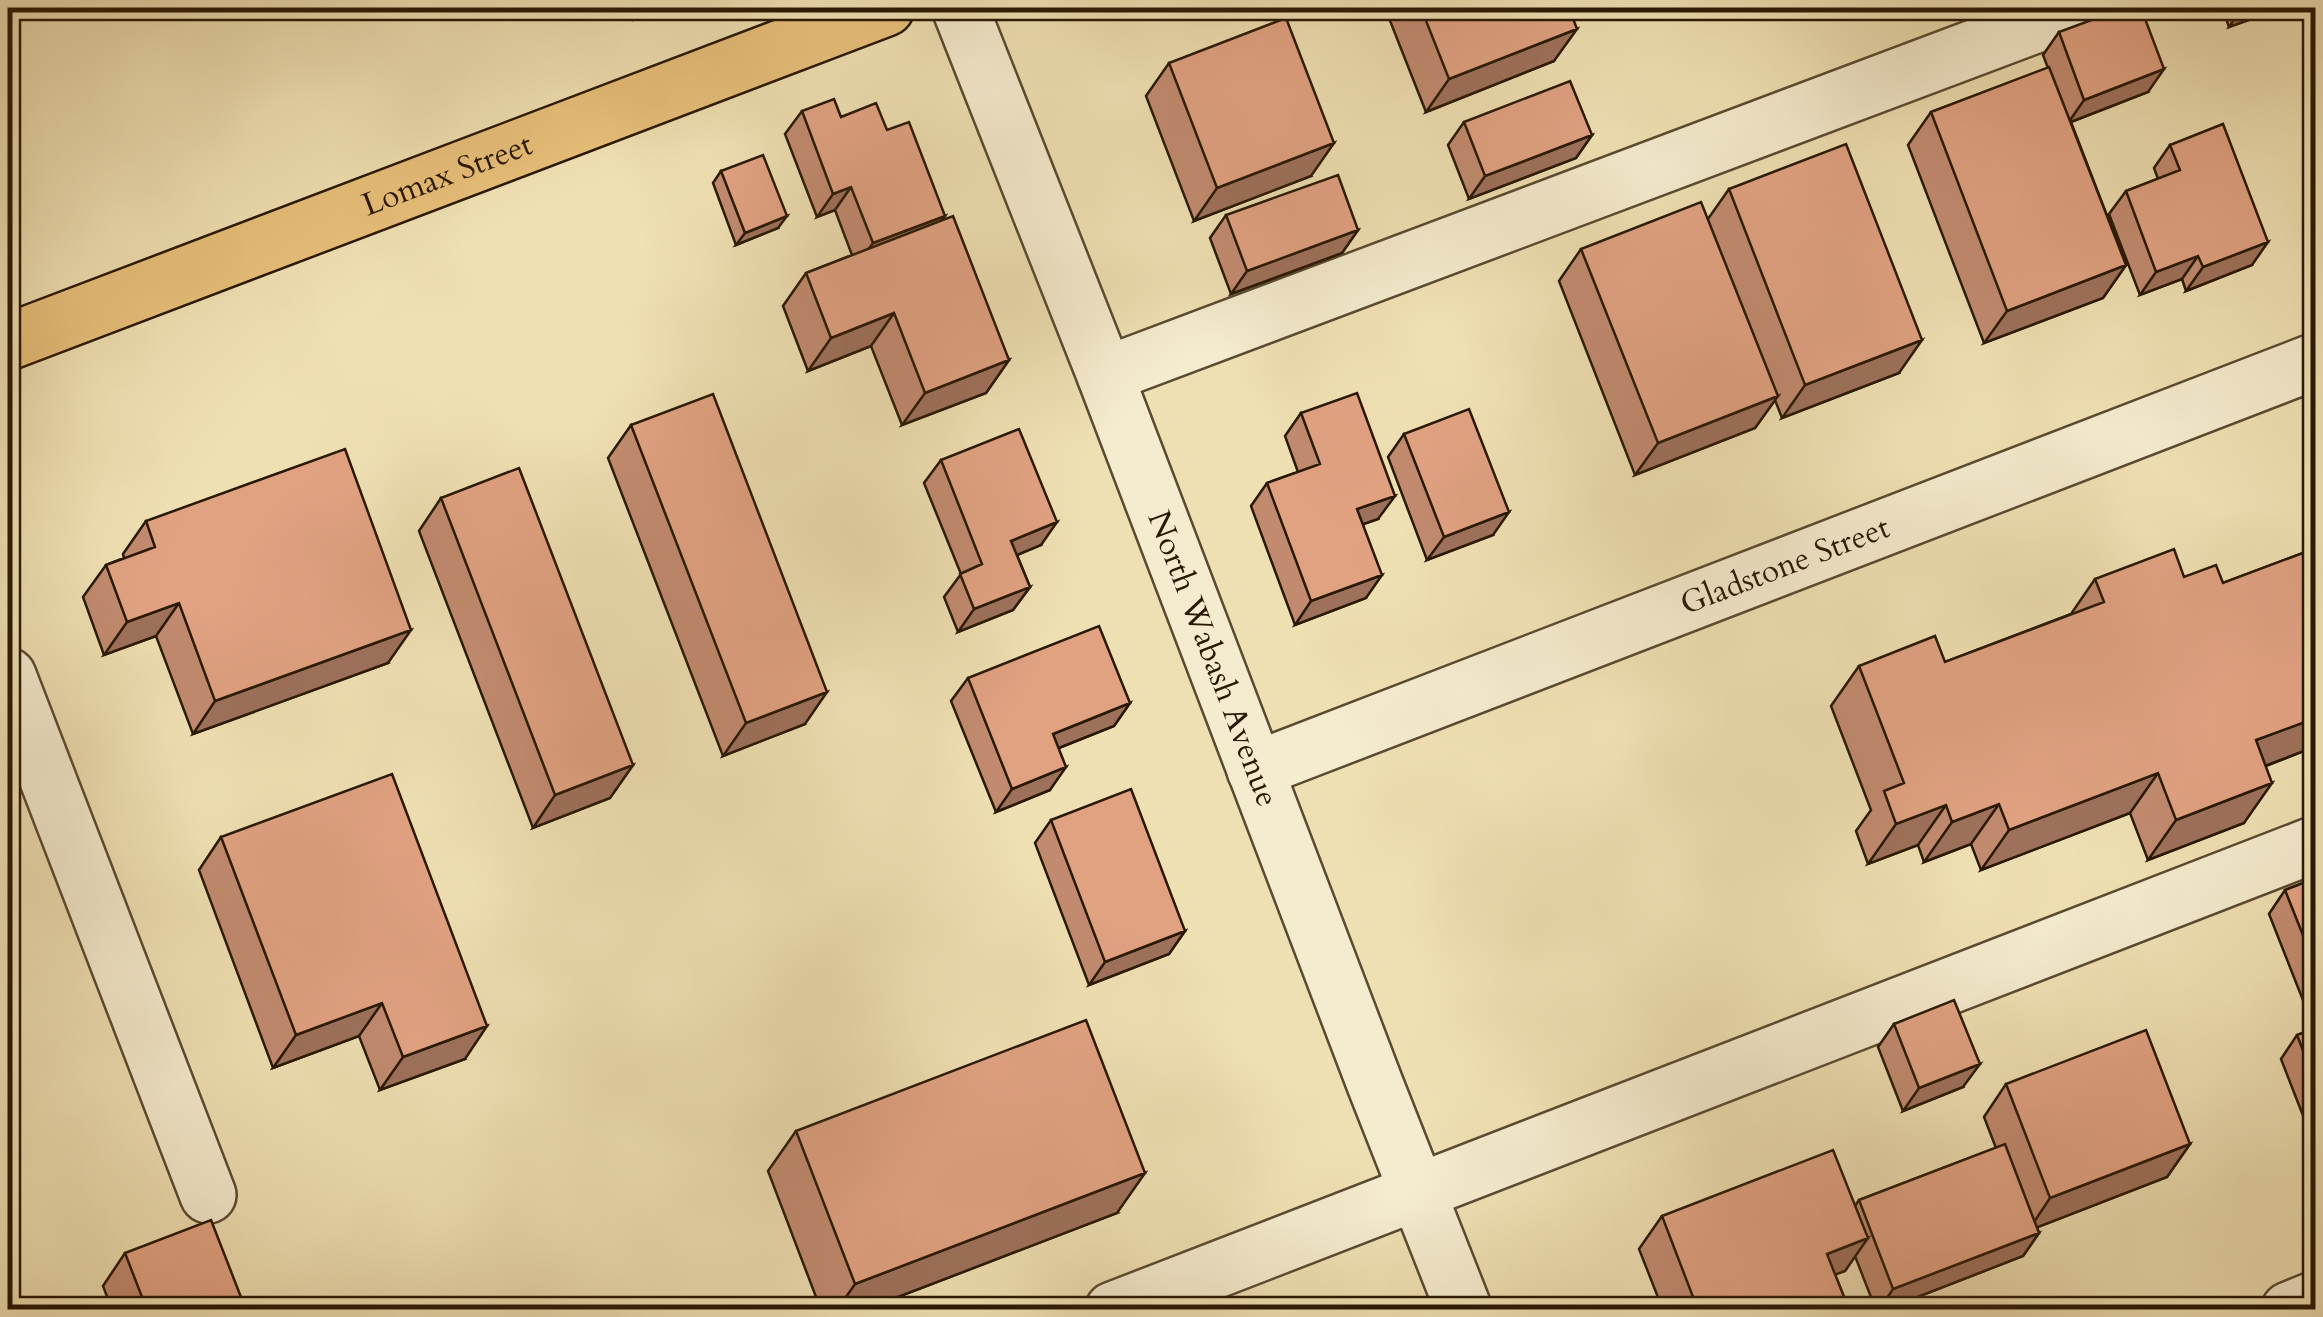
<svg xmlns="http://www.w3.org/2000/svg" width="2323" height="1317" viewBox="0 0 2323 1317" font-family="Cardo,serif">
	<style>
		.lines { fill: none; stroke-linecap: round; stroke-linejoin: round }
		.minor-casing { stroke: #5a4a30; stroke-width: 60 }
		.major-casing { stroke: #291804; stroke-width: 60 }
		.minor { stroke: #f5ebce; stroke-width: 55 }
		.major { stroke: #e8c07a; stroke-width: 55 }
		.wall { fill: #c28b70; stroke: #291804; stroke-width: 2.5 }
		.shaded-wall { fill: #9e715b; stroke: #291804; stroke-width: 2.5 }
		.building { fill: #e1a282; stroke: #291804; stroke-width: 2.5 }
		.labels { text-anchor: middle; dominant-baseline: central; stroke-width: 8; stroke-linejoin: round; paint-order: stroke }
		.street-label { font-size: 32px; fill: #291804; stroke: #f5ebce }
	</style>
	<rect width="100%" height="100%" fill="#efe0b3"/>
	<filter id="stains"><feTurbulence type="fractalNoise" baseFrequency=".002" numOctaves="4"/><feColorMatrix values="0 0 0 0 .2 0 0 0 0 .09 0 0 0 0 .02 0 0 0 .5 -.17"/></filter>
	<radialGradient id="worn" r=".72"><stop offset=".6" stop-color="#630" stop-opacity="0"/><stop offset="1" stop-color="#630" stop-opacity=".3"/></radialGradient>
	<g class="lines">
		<g class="minor-casing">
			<g id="minor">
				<path id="s1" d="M960,8l145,367 270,709 89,226"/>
				<path d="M1105,375l975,-367"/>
				<path d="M8,676l200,519"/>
				<path id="s2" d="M1255,770l1061,-409"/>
				<path d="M1113,1310l1203,-466"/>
				<path d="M2289,1310l27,-11"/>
			</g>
		</g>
		<g class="major-casing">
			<g id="major">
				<path id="s3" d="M8,342l878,-334"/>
			</g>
		</g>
		<use href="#minor" class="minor"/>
		<use href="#major" class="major"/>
	</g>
	<path class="wall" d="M631,8h33l-29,11z
		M1385,8h184l-15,53 -128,51z
		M2222,8h60l-53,19z
		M2059,32l89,60 -77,30 55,143 -23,33 -119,45 -76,-198 23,-33 117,-44 -5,-13z
		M2316,57v25l-7,-16z
		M1169,63l142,113 -117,45 -48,-125z
		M802,111l39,6 101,103 67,140 -23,33 -84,32 -31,-79 -63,25 -25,-65 23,-33 46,-18 -17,-45 -18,7 -32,-83z
		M1464,122l128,13 -16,23 -107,41 -21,-54z
		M2170,145l82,120 -66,26 -4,-12 -42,16 -31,-81 17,-23 32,-12 -4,-11z
		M721,171l57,57 -42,17 -23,-62z
		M1729,189l170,184 -117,45 -7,-18 -20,28 -120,47 -76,-194 22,-32 127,-30z
		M1226,215l132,15 -16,23 -111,41 -21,-56z
		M1301,413l77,106 -15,5 3,74 -71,27 -44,-119 16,-23 31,-11 -13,-36z
		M631,425l174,299 -82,32 -115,-298z
		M1404,434l89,101 -66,25 -39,-103z
		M941,460l100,85 -24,10 13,32 -17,23 -55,22 -14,-35 17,-23 -37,-91z
		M441,498l192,267 -23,33 -77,30 -114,-297z
		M146,521l242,142 -195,71 -37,-98 -52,19 -21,-58 23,-32 18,-7 -1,-4z
		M2316,548v193l-7,8 -43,17 -22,57 -96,37 -18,-47 -149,57 -10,-26 -47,18 -6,-17 -50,19 -12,-33 15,-21 -40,-104 28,-40 86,-4 126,-48 24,-35 89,-2 39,6z
		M968,678l162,25 -16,23 -55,22 -9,42 -54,22 -45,-111z
		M1051,820l134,111 -16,23 -80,31 -54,-142z
		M221,837l244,222 -85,31 -21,-54 -86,32 -74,-198z
		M2316,878v138l-6,2 -41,-104 16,-24z
		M1894,1024l69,63 -60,24 -25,-64z
		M2316,1028v121l-35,-90 16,-24z
		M2006,1084l184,60 -23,33 -130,50 2,6 -16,23 -139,54h-8l-21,-54 -10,15 -10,3 11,28 -5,8h-178l-24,-61 23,-33 193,-10 4,-6 137,-52 -12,-31z
		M796,1131l321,82 -253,97h-43l-53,-139z
		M125,1253l121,57h-134l-9,-24z"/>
	<path class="shaded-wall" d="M643,8h21l-29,11z
		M2258,8h24l-53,19 8,-12z
		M1577,29l-23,32 -128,51 23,-33z
		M2164,69l-16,23 -80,31 16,-23z
		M1592,135l-16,23 -107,41 16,-23z
		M1334,143l-23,33 -117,45 23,-33z
		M851,187l-16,23 -18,7 16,-23z
		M787,216l-9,12 -42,17 9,-12z
		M945,216l-17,23 -72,27 17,-23z
		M1358,230l-16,23 -111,41 16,-23z
		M2268,242l-16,23 -66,26 17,-24z
		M2198,256l-16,23 -42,16 16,-23z
		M2126,265l-23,33 -119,45 23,-32z
		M894,313l-23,33 -63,25 23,-33z
		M1922,340l-23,33 -117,45 23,-33z
		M1009,360l-23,33 -84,32 23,-32z
		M1778,396l-23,32 -120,47 23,-32z
		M1395,496l-17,23 -37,13 16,-23z
		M1509,512l-16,23 -66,25 17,-23z
		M1057,522l-16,23 -46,19 16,-23z
		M1382,575l-16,23 -71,27 16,-24z
		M1030,587l-17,23 -55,22 16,-23z
		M179,603l-23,33 -52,19 23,-33z
		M411,630l-23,33 -195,71 22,-33z
		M827,692l-22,32 -82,32 23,-33z
		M1130,703l-16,23 -78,31 17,-23z
		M2316,718v23l-7,8 -81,31 28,-40z
		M633,765l-23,33 -77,30 22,-33z
		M1066,767l-16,23 -54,22 16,-23z
		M2158,773l-28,40 -149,57 28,-40z
		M2272,783l-28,40 -96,37 28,-40z
		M1999,804l-28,40 -47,18 28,-40z
		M1946,805l-28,40 -50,19 28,-40z
		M1185,931l-16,23 -80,31 16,-23z
		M382,1003l-23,33 -86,32 23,-33z
		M487,1026l-22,33 -85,31 23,-33z
		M1980,1064l-17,23 -60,24 16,-23z
		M2190,1144l-23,33 -139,54 22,-33z
		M1145,1173l-28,40 -253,97h-27l18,-26z
		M2039,1233l-16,23 -139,54h-5l14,-21z
		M1868,1238l-23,33 -41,15 23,-32z
		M1846,1302l-5,8h-13z"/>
	<path class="building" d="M1421,8h148l8,21 -128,50z
		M2124,8h17l23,61 -80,31 -25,-68z
		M2235,8h23l-21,7z
		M1286,18l48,125 -117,45 -48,-125z
		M2049,67l77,198 -119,46 -76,-199z
		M1570,81l22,54 -107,41 -21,-54z
		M834,99l7,18 35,-14 11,27 22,-8 36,94 -72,27 -22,-56 -18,7 -31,-83z
		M2223,124l45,118 -65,25 -5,-11 -42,16 -30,-81 54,-21 -10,-25z
		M1846,144l76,196 -117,45 -76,-196z
		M763,155l24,61 -42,17 -24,-62z
		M1338,175l20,55 -111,41 -21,-56z
		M1701,202l77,194 -120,47 -77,-194z
		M953,216l56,144 -84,33 -31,-80 -63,25 -25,-65z
		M1357,393l38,103 -38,13 25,66 -71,26 -44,-118 53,-19 -19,-51z
		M713,394l114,298 -81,31 -115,-298z
		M1469,409l40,103 -65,25 -40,-103z
		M1019,429l38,93 -46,19 19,46 -56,22 -14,-35 22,-10 -41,-104z
		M345,449l66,181 -196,71 -36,-98 -52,19 -21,-57 49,-18 -9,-26z
		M519,468l114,297 -78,30 -114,-297z
		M2316,548v170l-60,22 16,43 -96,37 -18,-47 -149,57 -10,-26 -47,18 -6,-17 -50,19 -12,-33 20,-8 -45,-117 76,-30 10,26 159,-60 -9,-23 79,-30 10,28 32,-12 7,18z
		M1099,626l31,77 -77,31 13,33 -54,22 -44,-111z
		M392,774l95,252 -84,31 -21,-54 -86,32 -75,-198z
		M1131,789l54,142 -80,31 -54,-142z
		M2316,878v90l-31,-78z
		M1954,1000l26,64 -61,24 -25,-64z
		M1086,1020l59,153 -290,111 -59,-153z
		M2316,1028v56l-19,-49z
		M2146,1030l44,114 -140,54 -44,-114z
		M2005,1144l34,89 -146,56 -34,-89z
		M1833,1150l35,88 -41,16 19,48 -18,8h-130l-36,-94z
		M211,1220l35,90h-99l-22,-57z"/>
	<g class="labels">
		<g class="street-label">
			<text stroke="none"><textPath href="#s3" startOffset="470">Lomax Street</textPath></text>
			<text stroke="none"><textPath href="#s2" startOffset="568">Gladstone Street</textPath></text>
			<text stroke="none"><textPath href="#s1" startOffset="698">North Wabash Avenue</textPath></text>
		</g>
	</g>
	<rect width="2323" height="1317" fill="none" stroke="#efe0b3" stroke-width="40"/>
	<rect x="10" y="10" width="2303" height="1297" fill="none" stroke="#291804" stroke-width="5"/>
	<rect x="20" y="20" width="2283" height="1277" fill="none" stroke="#291804" stroke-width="2.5"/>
	<rect width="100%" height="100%" filter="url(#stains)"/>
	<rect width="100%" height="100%" fill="url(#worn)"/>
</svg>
